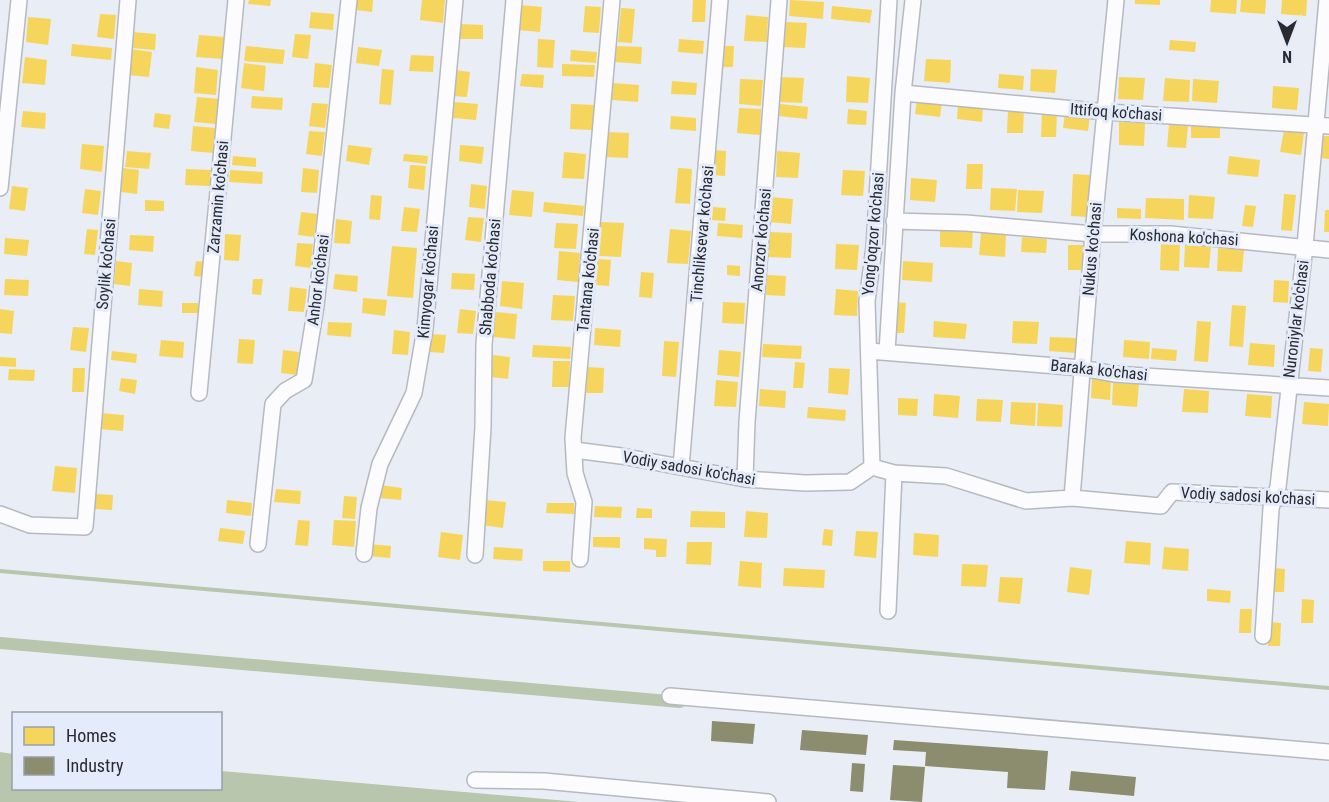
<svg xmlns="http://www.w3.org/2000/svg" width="1329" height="802" viewBox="0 0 1329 802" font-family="'Roboto Condensed',sans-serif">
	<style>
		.water { fill: #b7c6ac }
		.homes { fill: #f6d55c }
		.industry { fill: #8c8c6e }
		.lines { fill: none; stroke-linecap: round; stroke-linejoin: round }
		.stream { stroke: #b7c6ac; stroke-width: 4 }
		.canal { stroke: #b7c6ac; stroke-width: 12 }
		.minor-casing { stroke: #b6b9c0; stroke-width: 18 }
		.minor { stroke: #fcfcfe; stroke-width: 15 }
		.labels { text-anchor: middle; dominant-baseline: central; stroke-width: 6; stroke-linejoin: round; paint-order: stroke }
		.street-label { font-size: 16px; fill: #292b31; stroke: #e4ebfa }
	</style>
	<rect width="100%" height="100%" fill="#e9edf5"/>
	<path class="water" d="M0,752l13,2 1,34h206l1,-17 358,31h-579z"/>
	<path class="homes" d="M249,0h22l-1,6 -22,-2z
		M357,0h16l-1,12 -16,-2z
		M422,0h23l-2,23 -23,-3z
		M693,0h13l-1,22h-13z
		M790,0l34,2 -1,17 -34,-3z
		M1135,0h25v5l-25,-1z
		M1211,0h26l-1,14 -26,-2z
		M1241,0h25l-1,14 -25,-2z
		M1282,0h25l-1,16 -25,-2z
		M520,5l22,2 -2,25 -22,-2z
		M585,6l16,1 -2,26 -16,-1z
		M832,6l40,4 -2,13 -39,-4z
		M621,8l14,1 -3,34 -14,-1z
		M311,12l23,2 -1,16 -24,-2z
		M100,14l16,1 -2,24 -17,-2z
		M746,15l22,2 -1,25 -23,-1z
		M28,17l23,2 -3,26 -22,-3z
		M785,22l22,1 -2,25 -22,-1z
		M459,24l24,1v14h-24z
		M132,32l24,2 -1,16 -24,-2z
		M295,34l16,1 -3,24 -16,-2z
		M199,35l25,2 -2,22 -26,-2z
		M538,39l17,1 -2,28 -16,-1z
		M679,39l25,2 -1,13 -25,-2z
		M1170,40l26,2 -1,10 -26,-2z
		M72,44l40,4 -1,12 -40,-4z
		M246,46l39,4 -2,14 -39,-3z
		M616,46l26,1 -1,17 -26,-2z
		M725,46h9l-1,21h-10z
		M358,47l24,3 -3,16 -23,-3z
		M130,49l22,3 -3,25 -22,-2z
		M571,50l26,2 -1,11 -26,-2z
		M411,55l23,1 -1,16 -24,-1z
		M25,57l22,3 -2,25 -23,-2z
		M926,59l25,1 -1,23 -26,-2z
		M244,63l22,3 -2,25 -23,-3z
		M315,63l17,2 -3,23 -16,-1z
		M562,64l33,1 -1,12 -32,-1z
		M196,67l22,3 -2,25 -22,-2z
		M382,69l12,1 -3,35 -12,-1z
		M1031,69l26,1 -2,23 -25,-2z
		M455,70l15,2 -3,25 -14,-1z
		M522,74l22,1 -1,13 -23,-2z
		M999,74l25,2 -1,14 -25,-2z
		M847,76l23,2 -2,25 -22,-1z
		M781,77l23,1 -2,25 -22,-1z
		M1119,77l26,1 -2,22 -25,-1z
		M1165,78l25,2 -1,22 -26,-1z
		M740,79l23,1 -2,26 -22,-2z
		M1193,79l26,2 -2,22 -25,-2z
		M672,81l25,2 -1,12 -25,-1z
		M613,83l26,2 -1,17 -26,-2z
		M1273,86l26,2 -2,22 -25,-2z
		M252,96l31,2 -1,12 -31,-2z
		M197,97l22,2 -3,25 -22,-2z
		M917,99l25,3 -2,15 -25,-3z
		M454,102l24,2 -2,16 -23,-2z
		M312,103l16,1 -3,24 -16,-2z
		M571,104l23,1 -2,25 -22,-1z
		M780,104l28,3 -1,12 -28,-3z
		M958,104l25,3 -1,15 -25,-3z
		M739,108l22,1 -1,26 -23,-2z
		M1008,108h16l-1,25h-16z
		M848,109l19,2 -1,14 -19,-1z
		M23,111l23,2 -1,16 -24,-2z
		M1042,112h15l-1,25h-15z
		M155,113l16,2 -2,14 -16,-2z
		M1065,113l25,2 -2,16 -25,-3z
		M671,116l25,2v13l-26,-2z
		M1119,122l26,1 -1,23 -25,-1z
		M1169,124l19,2 -2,22 -19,-1z
		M1191,124l29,1v13h-29z
		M193,126l22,2 -2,25 -22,-2z
		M1284,130l20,3 -3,22 -21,-3z
		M309,131l16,1 -3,24 -16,-2z
		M607,132l22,1 -1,25 -22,-1z
		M1323,136h6v23l-8,-1z
		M82,144l22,2 -2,26 -22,-3z
		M348,145l24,3 -3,17 -23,-4z
		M460,145l24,2 -2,17 -23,-3z
		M714,150l12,1 -1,25 -13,-1z
		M127,151l24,2 -2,16 -24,-2z
		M777,151l23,2 -2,25 -22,-1z
		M564,152l22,2 -2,25 -22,-1z
		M404,154l24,2 -1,8 -24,-3z
		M233,156l23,2v9l-24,-2z
		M1229,156l31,4 -2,17 -31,-3z
		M967,164h16l-1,25h-16z
		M410,165l16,1 -2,24 -16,-2z
		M123,168l16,2 -2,24 -16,-2z
		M303,168l16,2 -2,23 -16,-1z
		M678,168l14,1 -2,35 -15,-1z
		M186,169l25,1v16l-26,-1z
		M230,170l33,2 -1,12 -33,-2z
		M843,170l22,1 -2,25 -22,-1z
		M1073,174l17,1 -2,42 -17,-1z
		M911,178l26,2 -2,22 -25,-2z
		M471,184l16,2 -2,23 -16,-2z
		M12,186l16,2 -3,23 -16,-2z
		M991,188l26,1 -2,22 -25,-1z
		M85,189l16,2 -3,24 -16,-2z
		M512,190l22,2 -2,25 -23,-2z
		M1018,190l26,1 -2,22 -25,-1z
		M1284,194l12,1 -4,36 -11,-1z
		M371,195l11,1 -2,24 -11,-1z
		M1189,195l26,2 -2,22 -25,-1z
		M770,197l23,2 -2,25 -22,-2z
		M1146,198l38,1v21l-39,-2z
		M145,200l19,1v10h-19z
		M544,202l40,4 -1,10 -40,-4z
		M1245,205l11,1 -3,21 -11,-1z
		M404,207l16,2 -3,23 -16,-1z
		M713,207l13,1 -1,13 -13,-1z
		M1117,208l24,1v10l-24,-1z
		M1325,210h4v22h-5z
		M301,212l16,2 -3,23 -16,-2z
		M468,217l16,1 -3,24 -16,-2z
		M336,219l16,2 -2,23 -16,-1z
		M601,222l23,1 -3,34 -22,-1z
		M556,223l22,1 -2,25 -22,-1z
		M718,223l25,2 -1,13 -25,-2z
		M87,229l11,1 -3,25 -11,-1z
		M670,229l21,2 -3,33 -21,-1z
		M940,229h33l-1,19 -32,-1z
		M770,232l22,1 -1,25 -23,-1z
		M981,233l25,1 -1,23 -26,-2z
		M225,234l16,1 -2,26 -15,-1z
		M130,235l24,1 -1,16 -24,-2z
		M1022,237l25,2 -1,14 -25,-1z
		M5,238l24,2 -2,16 -23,-2z
		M297,243l16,1 -2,24 -16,-2z
		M836,244l23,1 -2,25 -22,-1z
		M1161,244h19l-1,27 -19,-1z
		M1185,244l26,2 -2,22 -25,-1z
		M1068,245h15v25h-15z
		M392,246l25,2 -4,50 -26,-2z
		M1218,248l26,2 -2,22 -25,-1z
		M559,251l21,2 -2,29 -21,-2z
		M598,259l13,1 -2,26 -13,-1z
		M116,261l16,2 -2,23 -16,-2z
		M196,261l9,1 -1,15 -10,-1z
		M903,261l30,2 -1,19 -30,-2z
		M727,265l13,1v10l-13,-1z
		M641,272l13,1 -2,25 -13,-1z
		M452,273l23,1 -1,16 -23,-1z
		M335,274l23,2 -1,16 -24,-3z
		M767,275l19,1 -1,20 -19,-1z
		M5,279l24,1 -1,16 -24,-1z
		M253,279h10l-2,16 -9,-1z
		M1274,280l15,1 -1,22 -15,-1z
		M502,281l22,2 -2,26 -22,-3z
		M290,287l17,2 -3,23 -16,-1z
		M139,289l24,2 -1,16 -24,-2z
		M836,289l22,2 -1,25 -23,-1z
		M553,295l22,1 -2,25 -22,-1z
		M363,298l24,2 -2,16 -23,-3z
		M723,302l22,1 -1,21 -22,-1z
		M895,302l11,1 -2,30h-11z
		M182,303h16v10h-16z
		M1232,305l14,1 -3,41 -14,-1z
		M0,309l14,2 -2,23 -12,-1z
		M460,309l16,2 -3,23 -16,-1z
		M495,312l22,2 -2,25 -23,-2z
		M934,321l33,3 -2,15 -32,-2z
		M1013,321l26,1 -2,22 -25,-1z
		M1197,321l14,1 -3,40 -14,-1z
		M328,322l24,1 -1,14 -24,-2z
		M73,327l16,1 -3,24 -16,-2z
		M595,328l26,2 -1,17 -26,-2z
		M394,330l16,2 -2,23 -16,-1z
		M430,334l16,1 -2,18 -16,-1z
		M1050,337l26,1 -1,15 -26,-2z
		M239,339l16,1 -2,24 -16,-1z
		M161,340l23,2 -1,16 -24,-2z
		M1124,340l26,2 -1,17 -26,-2z
		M664,341l15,1 -3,35 -14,-1z
		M1250,343l25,2 -1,22 -26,-2z
		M763,344l39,2 -1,13 -39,-2z
		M533,345l38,2 -1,12 -38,-2z
		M1152,348l25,2 -1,11 -25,-2z
		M1310,348l13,1 -2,23 -13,-1z
		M283,350l16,2 -2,23 -16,-2z
		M719,350l22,2 -2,25 -22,-2z
		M112,351l25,3 -1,9 -25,-3z
		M493,355l17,2 -2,22 -17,-2z
		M0,357l16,1v9l-16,-1z
		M553,361h17l-1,26h-17z
		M795,362l10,1 -2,25h-10z
		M587,367l17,1 -1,25h-17z
		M73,368h12l-1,24h-12z
		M829,368l21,1 -2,26 -20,-2z
		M9,369l26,1 -1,11 -26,-1z
		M121,378l16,2 -2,14 -16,-3z
		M1092,378l19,1 -1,21 -19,-2z
		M716,380l22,2 -2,25 -22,-1z
		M1113,383l26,1 -2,23 -25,-2z
		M760,389l26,2 -1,17 -26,-2z
		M1184,389l25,2 -1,22 -26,-1z
		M934,394l26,2 -2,22 -25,-2z
		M1247,394l25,2 -1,22 -26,-2z
		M898,398l20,1 -1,17 -19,-1z
		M977,399l26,1 -2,22 -25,-1z
		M1011,402l25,1 -1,23 -25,-2z
		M1304,402l25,2 -1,22 -26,-2z
		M1038,403l25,2 -1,22 -25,-1z
		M808,407l38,3 -1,11 -38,-3z
		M100,413l24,2 -1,16 -24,-2z
		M55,466l22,2 -2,25 -23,-2z
		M380,485l22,3 -1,12 -22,-2z
		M276,489l25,2 -1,13 -26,-2z
		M95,494l18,1 -1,15 -17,-1z
		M344,496l13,1 -2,22 -13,-1z
		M227,500l25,3 -1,13 -25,-3z
		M484,500l22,2 -3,26 -22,-3z
		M547,503h27v11l-28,-1z
		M595,506l27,1 -1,11 -27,-1z
		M637,508l15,1v9h-16z
		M691,511l34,1v16l-35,-1z
		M746,511l22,2 -1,25 -23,-1z
		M298,520l12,1 -2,25 -13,-1z
		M334,520l22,1 -2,26 -22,-2z
		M220,528l25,3 -2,13 -25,-3z
		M824,529l9,1 -1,16 -10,-1z
		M856,531l22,1 -2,26 -22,-2z
		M441,532l22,3 -3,25 -22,-3z
		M914,533l25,2 -1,22 -25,-2z
		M593,537h27v11l-27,-1z
		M644,538l23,1 -1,18h-10v-7l-12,-1z
		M1126,541l25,2 -1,22 -26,-2z
		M687,542h25l-1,23 -25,-1z
		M369,544l22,2 -1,12 -22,-2z
		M494,547l29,2 -1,12 -29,-2z
		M1164,547l25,2 -1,22 -26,-2z
		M543,561h27v11l-27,-1z
		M740,561l22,2 -1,25 -23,-2z
		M962,564l26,1 -2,22 -25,-1z
		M1070,567l22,3 -3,25 -22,-3z
		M784,568l41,2 -1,18 -41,-2z
		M1273,568l12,1 -1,23h-12z
		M1000,577l23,1 -3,26 -22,-2z
		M1207,589l24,2 -1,12 -23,-2z
		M1302,599l12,1 -1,23h-12z
		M1240,609h12l-1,24h-12z
		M1269,622l12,1 -1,23h-12z"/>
	<path class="industry" d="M712,721l43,3 -2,20 -42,-3z
		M802,730l66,5 -2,20 -66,-5z
		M894,740l154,11 -3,39 -38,-2 1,-16 -83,-6 1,-14 -33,-2z
		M852,763l13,1 -2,28 -13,-1z
		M893,765l32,2 -3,35 -32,-2z
		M1071,771l65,6 -2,19 -65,-6z"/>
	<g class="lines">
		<path class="stream" d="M0,571l1329,117"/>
		<path class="canal" d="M0,643l680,59"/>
		<g class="minor-casing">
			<path id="minor" d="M903,93l204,19 222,14
				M0,188l19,-188
				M894,221l72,2 127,11h77l159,16
				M869,351l213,17 32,6 215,14
				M887,352l16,-259 10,-93
				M199,393l37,-393
				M574,450l47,6 124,23 60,4 45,-1 22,-15 22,6 52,3 80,25 46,-3 89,8 11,-14 157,8
				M681,467l39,-467
				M872,467l-5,-166 7,-54 15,-247
				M745,479l2,-57 32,-422
				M1072,498l21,-264 23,-234
				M0,514l30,11 55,2 43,-527
				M258,544l15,-140 12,-13 19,-11 12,-74 33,-306
				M364,554l5,-46 11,-44 34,-71 11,-64 30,-329
				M475,555l8,-128 1,-83 30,-344
				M580,559l4,-57 -9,-29 -2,-35 39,-438
				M888,611l6,-138
				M1263,636l8,-128 7,-21 27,-241 22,-246
				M670,696l659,56
				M475,780l69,1 224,21"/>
		</g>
		<use href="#minor" class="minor"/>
	</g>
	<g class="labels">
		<g class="street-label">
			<text transform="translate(1116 112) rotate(4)">Ittifoq ko'chasi</text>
			<text transform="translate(218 197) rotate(-85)">Zarzamin ko'chasi</text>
			<text transform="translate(702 234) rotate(-85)">Tinchliksevar ko'chasi</text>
			<text transform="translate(873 234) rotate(-85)">Yong'oqzor ko'chasi</text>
			<text transform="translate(1184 237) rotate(3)">Koshona ko'chasi</text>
			<text transform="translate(761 240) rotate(-85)">Anorzor ko'chasi</text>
			<text transform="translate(1092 249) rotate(-85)">Nukus ko'chasi</text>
			<text transform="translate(106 264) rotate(-85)">Soylik ko'chasi</text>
			<text transform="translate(490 277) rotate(-85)">Shabboda ko'chasi</text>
			<text transform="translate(318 280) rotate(-83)">Anhor ko'chasi</text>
			<text transform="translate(588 280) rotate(-84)">Tantana ko'chasi</text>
			<text transform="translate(428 282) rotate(-85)">Kimyogar ko'chasi</text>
			<text transform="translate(1296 319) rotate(-83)">Nuroniylar ko'chasi</text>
			<text transform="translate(1099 370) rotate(6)">Baraka ko'chasi</text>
			<text transform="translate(689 468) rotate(10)">Vodiy sadosi ko'chasi</text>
			<text transform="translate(1248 496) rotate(3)">Vodiy sadosi ko'chasi</text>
		</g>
	</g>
	<rect x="12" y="712" width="210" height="78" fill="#e4ebfa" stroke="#999eaa" stroke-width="1.5"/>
	<rect x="24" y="727" width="30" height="18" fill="#f6d55c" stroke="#999eaa" stroke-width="1.5"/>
	<text x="66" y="742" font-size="18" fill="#292b31">Homes</text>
	<rect x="24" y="757" width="30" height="18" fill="#8c8c6e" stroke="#999eaa" stroke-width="1.5"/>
	<text x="66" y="772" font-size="18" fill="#292b31">Industry</text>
	<g transform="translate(1287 42) rotate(180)" stroke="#e4ebfa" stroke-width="4.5" paint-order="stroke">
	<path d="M0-4.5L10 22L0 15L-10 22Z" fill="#292b31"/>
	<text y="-9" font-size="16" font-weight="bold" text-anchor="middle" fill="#292b31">N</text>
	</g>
</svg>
